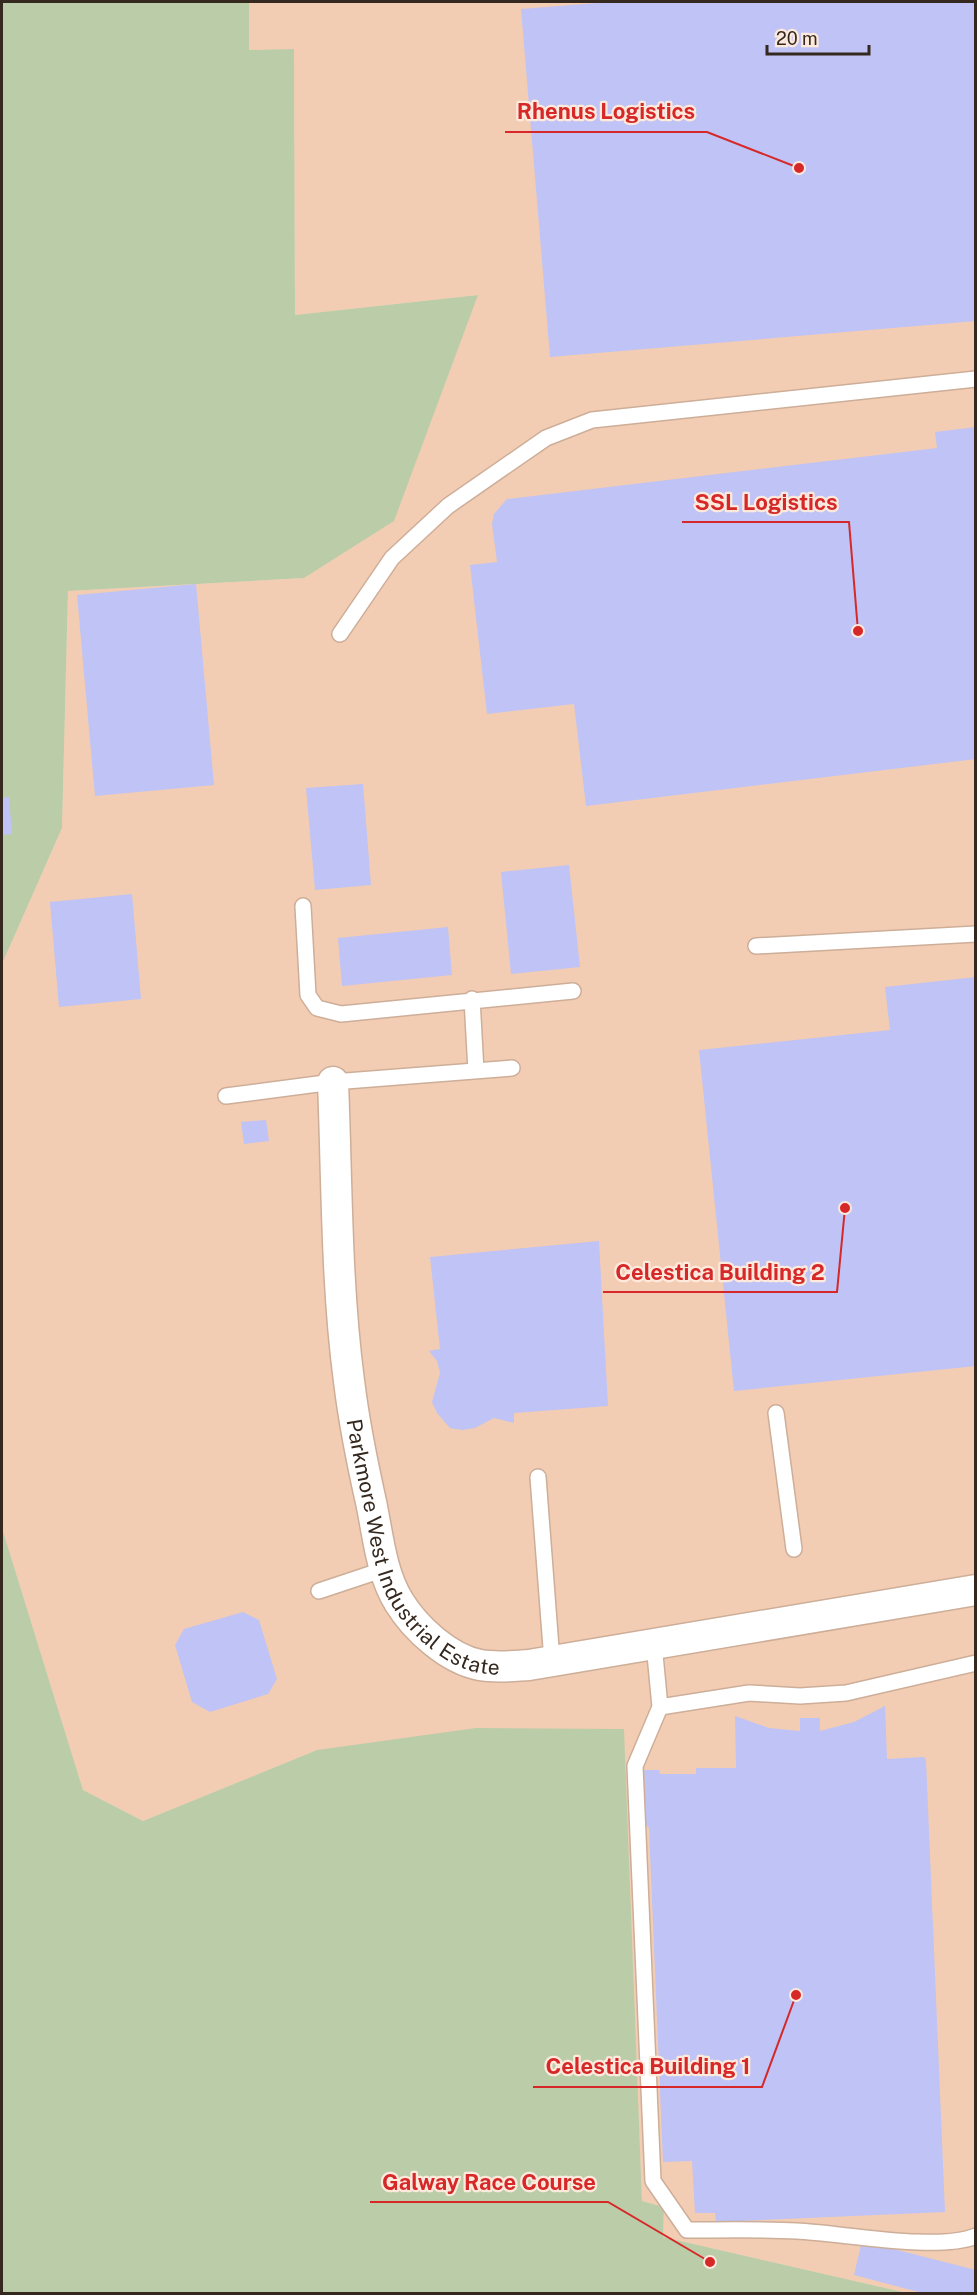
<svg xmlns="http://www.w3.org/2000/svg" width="977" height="2295" viewBox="0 0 977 2295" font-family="'Public Sans',sans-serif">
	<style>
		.built { fill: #f3cdb3 }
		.green { fill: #bbcda8 }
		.building { fill: #bfc3f5 }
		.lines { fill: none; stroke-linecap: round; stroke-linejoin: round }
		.lane-casing { stroke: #cdae99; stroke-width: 18 }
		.street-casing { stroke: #cdae99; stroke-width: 33 }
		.lane { stroke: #fff; stroke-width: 15 }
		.street { stroke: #fff; stroke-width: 30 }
		.labels { text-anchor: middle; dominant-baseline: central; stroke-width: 4.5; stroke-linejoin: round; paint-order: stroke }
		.street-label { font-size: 21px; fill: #34281f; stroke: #fdeadd }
		.leader { fill: none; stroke: #d62828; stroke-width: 2 }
		.callout-dot { fill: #d62828; stroke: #fdeadd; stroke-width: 2 }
		.callout-label { font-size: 22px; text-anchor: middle; font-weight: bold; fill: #d62828; stroke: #fdeadd; stroke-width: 4.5; stroke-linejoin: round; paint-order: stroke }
	</style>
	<rect width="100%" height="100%" fill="#fad9c4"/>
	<path class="built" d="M249,2h726v2291h-68l-244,-56 1,-30 -22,-6 -10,-241 -315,-210 -174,71 -60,-31 -81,-262v-564l60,-136 6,-237 236,-13 174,-283 -183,20 -1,-265h-45z"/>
	<path class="green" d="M2,2h247v48l45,-1 1,266 183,-20 -84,226 -90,57 -236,13 -6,237 -60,136z
		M2,1528l81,262 60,31 174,-71 159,-22 148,1 18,472 22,6 -1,30 244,56h-905z"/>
	<path class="building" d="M610,2h366v319l-426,36 -29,-348z
		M976,427v332l-390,47 -12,-102 -87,10 -17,-149 27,-3 -5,-38 2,-10 13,-15 430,-51 -2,-16z
		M196,584l18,201 -119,11 -18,-201z
		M363,784l8,101 -56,5 -9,-102z
		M9,797l3,37 -10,1v-37z
		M569,865l11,102 -69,7 -10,-102z
		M132,894l9,105 -82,8 -9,-105z
		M448,927l4,48 -110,11 -4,-48z
		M976,977v389l-242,25 -35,-341 191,-20 -5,-43z
		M266,1120l3,21 -25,3 -3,-22z
		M599,1241l9,165 -94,7v10l-20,-5 -19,10 -13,2 -12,-2 -13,-15 -5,-11 8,-29 -3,-12 -8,-10 11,-2 -10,-92z
		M243,1612l16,8 18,59 -9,15 -58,18 -18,-10 -17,-57 9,-16z
		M885,1706l2,53 37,-2 2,3 19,452 -229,10 -1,-9h-20l-3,-52 -29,1 -14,-334 -3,-3 -2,-55h15l1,4h36v-6h40l-1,-52 34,12 31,3v-13h20v13l34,-9z
		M862,2241l114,29v24h-50l-72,-19z"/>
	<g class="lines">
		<g class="lane-casing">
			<path id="lane" d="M340,634l52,-76 56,-52 98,-68 46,-18 384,-41
				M303,906l5,89 9,13 24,6 232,-23
				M756,946l220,-12
				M472,999l4,72
				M226,1096l107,-14 179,-14
				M776,1413l18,136
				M538,1477l14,184
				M319,1591l66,-22
				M654,1644l6,63 -25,59 18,415 34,49c36,0 73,-1 110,1 45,2 140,21 179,5
				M660,1707l89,-14 51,3 46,-3 130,-30"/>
		</g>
		<g class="street-casing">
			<g id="street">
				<path id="s1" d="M333,1082c4,99 3,201 16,299 5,41 13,81 22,121 7,33 10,71 28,100 16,26 49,57 81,63 17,3 32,1 49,0l447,-75"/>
			</g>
		</g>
		<use href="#lane" class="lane"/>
		<use href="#street" class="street"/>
	</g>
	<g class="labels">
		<g class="street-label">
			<text stroke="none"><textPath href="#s1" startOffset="495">Parkmore West Industrial Estate</textPath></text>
		</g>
	</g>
	<path class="leader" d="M799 168L707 132H505M858 631L849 522H682M845 1208L837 1292H603M796 1995L762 2087H533M710 2262L608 2202H370"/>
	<g class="callout-dot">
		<circle cx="799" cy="168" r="6"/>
		<circle cx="858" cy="631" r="6"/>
		<circle cx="845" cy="1208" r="6"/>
		<circle cx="796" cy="1995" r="6"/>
		<circle cx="710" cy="2262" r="6"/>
	</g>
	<g class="callout-label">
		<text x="606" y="119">Rhenus Logistics</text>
		<text x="766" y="510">SSL Logistics</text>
		<text x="720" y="1280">Celestica Building 2</text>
		<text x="648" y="2074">Celestica Building 1</text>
		<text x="489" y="2190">Galway Race Course</text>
	</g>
	<rect width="977" height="2295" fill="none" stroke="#34281f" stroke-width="6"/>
	<path d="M767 45v9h102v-9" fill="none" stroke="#34281f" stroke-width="3"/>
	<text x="776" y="45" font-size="18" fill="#34281f" stroke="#fdeadd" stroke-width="4.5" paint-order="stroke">20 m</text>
</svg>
